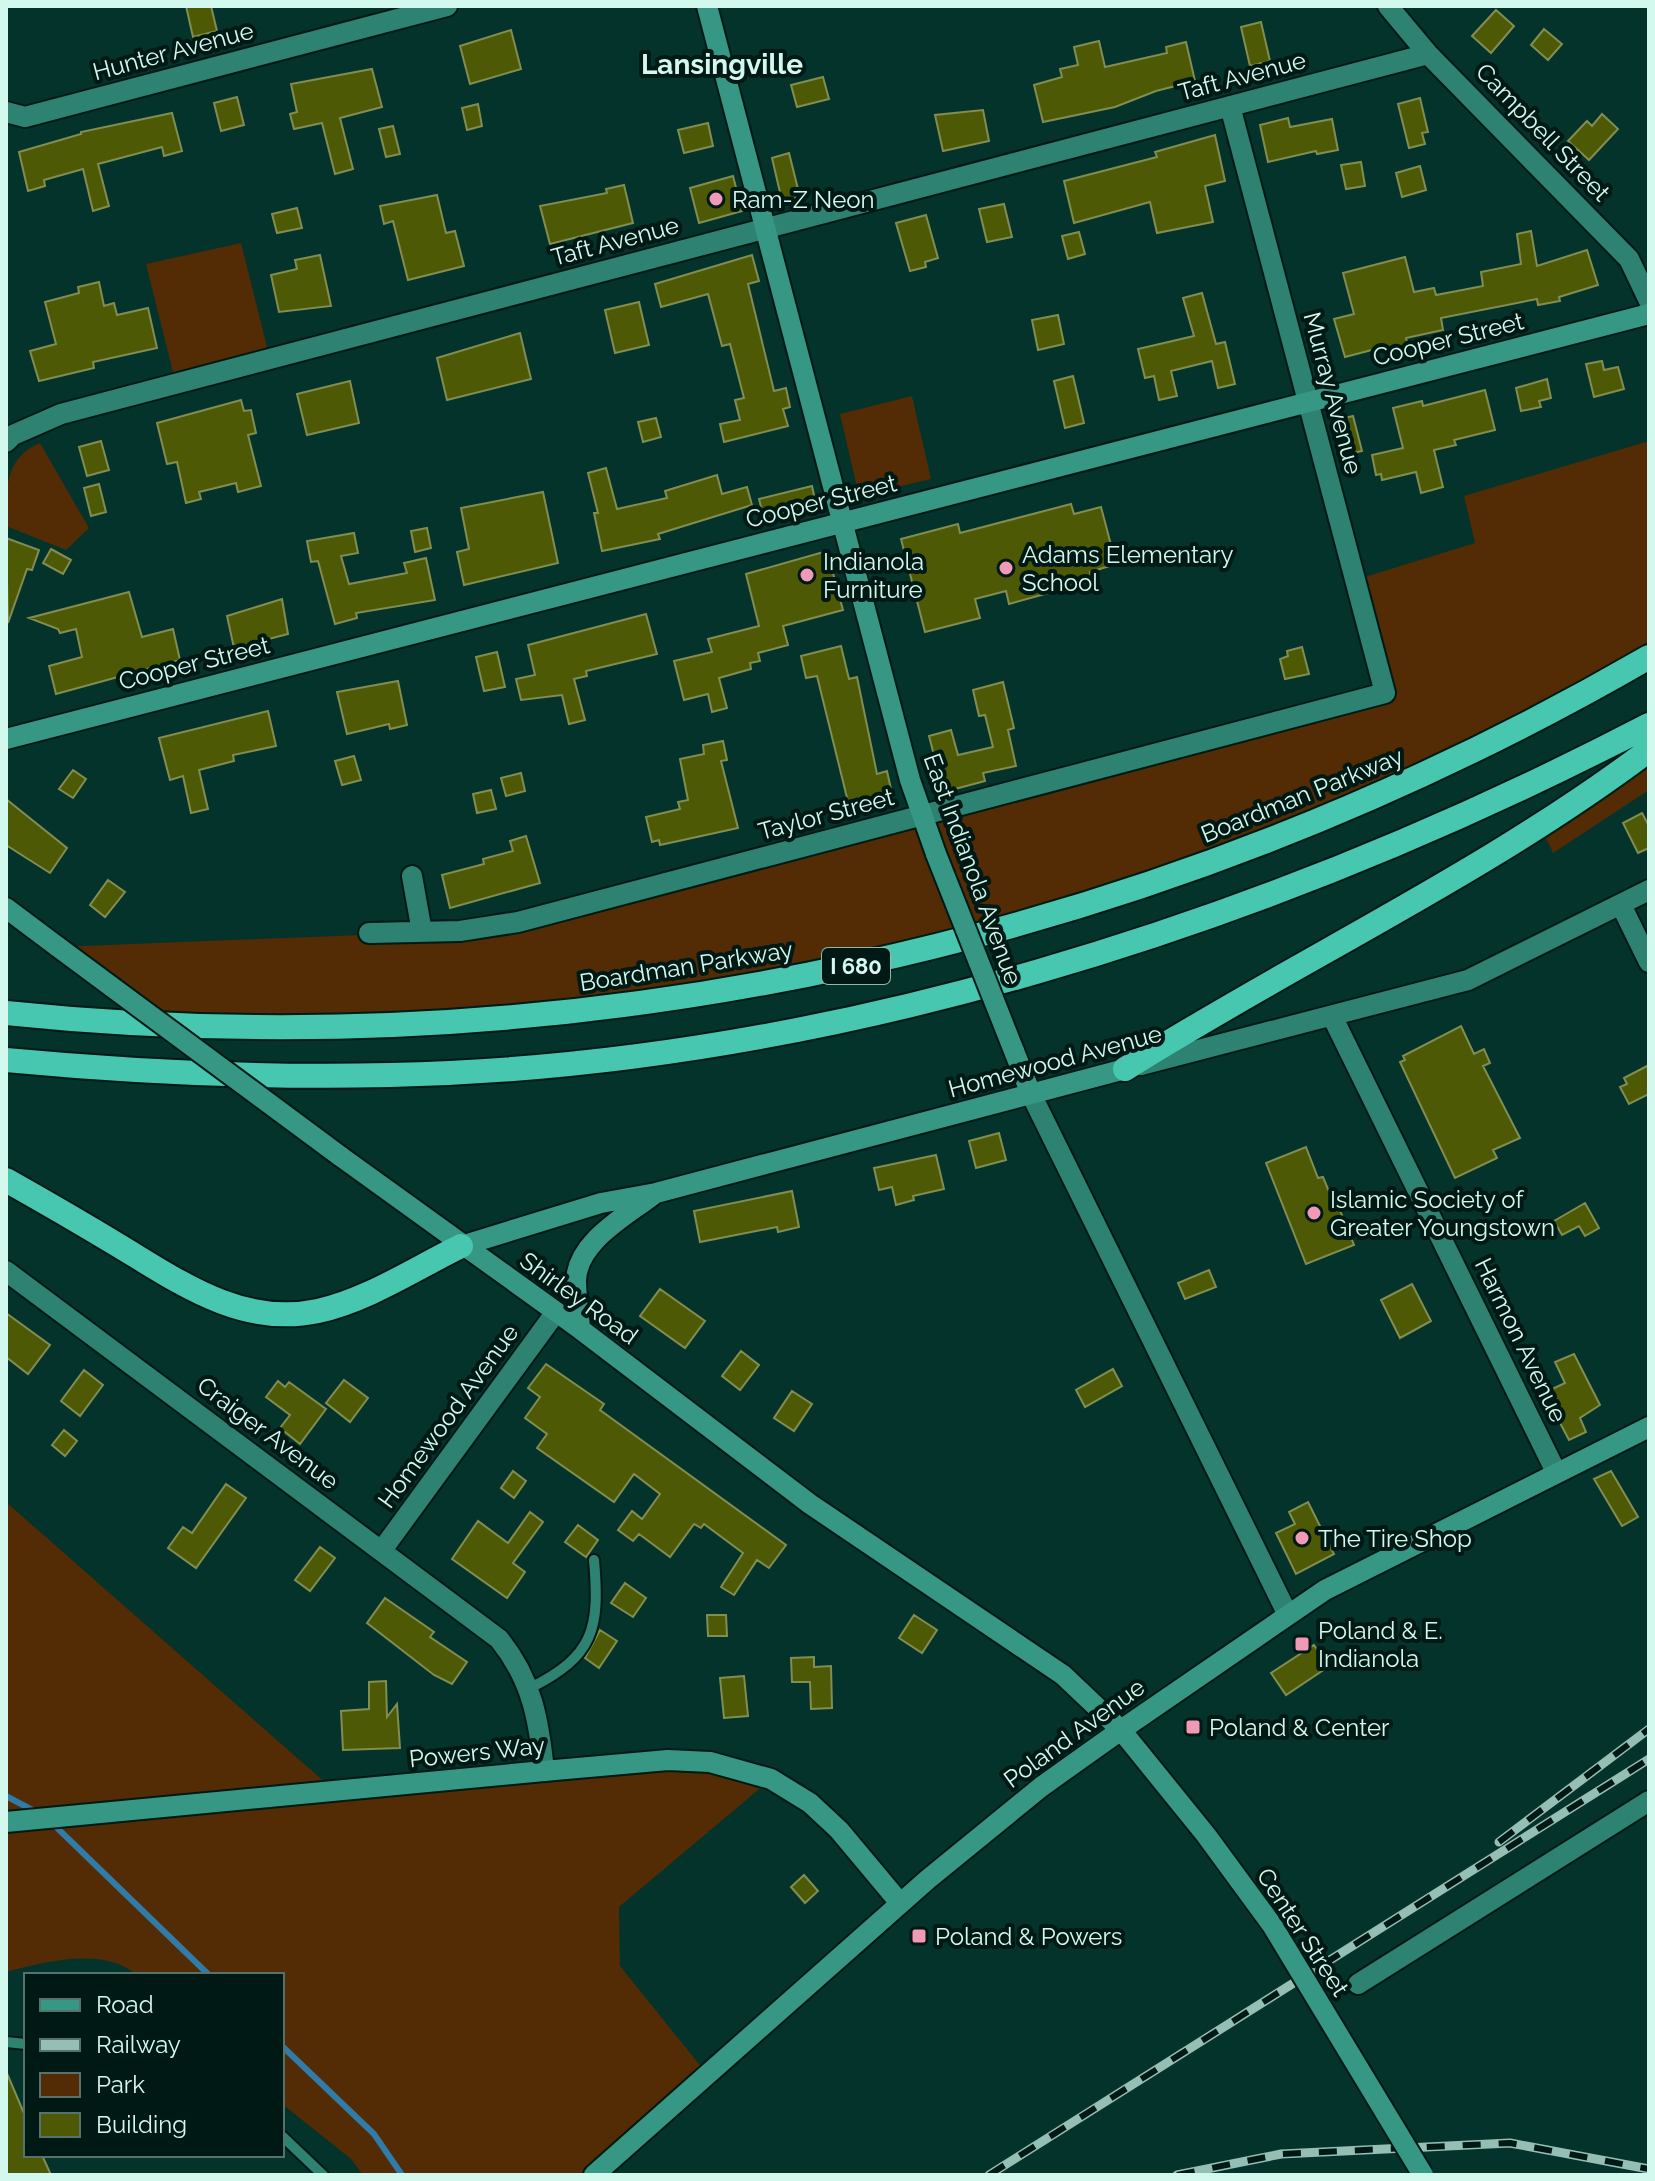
<svg xmlns="http://www.w3.org/2000/svg" width="1655" height="2181" viewBox="0 0 1655 2181" font-family="Raleway,sans-serif">
	<style>
		.green { fill: #532b04 }
		.lines { fill: none; stroke-linecap: round; stroke-linejoin: round }
		.stream { stroke: #307ba7; stroke-width: 6 }
		.building { fill: #4e5906; stroke: #818d51; stroke-width: 2 }
		.lane-casing { stroke: #011914; stroke-width: 14 }
		.street-casing { stroke: #011914; stroke-width: 24 }
		.secondary-casing { stroke: #011914; stroke-width: 24 }
		.highway-casing { stroke: #011914; stroke-width: 28 }
		.lane { stroke: #2e8272; stroke-width: 10 }
		.street { stroke: #2e8272; stroke-width: 20 }
		.secondary { stroke: #369784; stroke-width: 20 }
		.highway { stroke: #47c7af; stroke-width: 24 }
		.rail-casing { stroke: #95beb5; stroke-width: 9 }
		.rail { stroke: #011914; stroke-width: 6; stroke-dasharray: 18; stroke-linecap: butt }
		.secondary-bridge-casing { stroke: #011914; stroke-width: 24; stroke-linecap: butt }
		.secondary-bridge { stroke: #369784; stroke-width: 20 }
		.poi-dot { fill: #f09ab7; stroke: #011914; stroke-width: 3 }
		.labels { text-anchor: middle; dominant-baseline: central; stroke-width: 8; stroke-linejoin: round; paint-order: stroke }
		.shield { fill: #011914; stroke: #94b6ad; stroke-width: 2 }
		.shield-label { font-size: 22px; font-weight: bold; fill: #d3f9ef }
		.street-label { font-size: 24px; fill: #d3f9ef; stroke: #011914 }
		.poi-label { font-size: 24px; fill: #d3f9ef; stroke: #011914; text-anchor: start }
		.quarter-label { font-size: 28px; font-weight: bold; fill: #d3f9ef; stroke: #011914 }
	</style>
	<rect width="100%" height="100%" fill="#04332b"/>
	<path class="green" d="M241,243l29,116 -94,25 -30,-120z
		M912,396l19,83 -72,17 -19,-82z
		M1649,441v216l-474,219 -481,121 -526,29 -110,-79 402,-16 925,-238 -30,-113 120,-37 -11,-47z
		M40,443l49,85 -23,22 -60,-24c0,-33 -3,-68 34,-83z
		M1649,750v40l-96,63 -14,-30z
		M6,1502l330,290 332,-32 103,19 -152,128 1,59 87,108 -113,101h-231l-12,-16 -69,-55v-129h-146c-30,-29 -93,-13 -130,-3z"/>
	<g class="lines">
		<path class="stream" d="M6,1796l32,17
			M51,1822l158,153
			M282,2046l92,88 28,41"/>
	</g>
	<path class="building" d="M186,6h25l6,25 -24,6z
		M1496,10l18,16 -23,27 -19,-17z
		M1261,22l9,39 -20,5 -9,-39z
		M1544,29l18,15 -14,16 -17,-15z
		M511,30l10,39 -51,15 -10,-38z
		M1099,41l6,26 62,-14 -1,-6 20,-5 9,39 -39,10 -41,16 -72,15 -9,-37 28,-8 -2,-8 18,-4 -4,-18z
		M372,69l10,38 -42,11 13,51 -18,5 -13,-51 -28,6 -4,-15 7,-2 -6,-28z
		M823,77l6,22 -32,8 -6,-22z
		M237,97l7,28 -23,6 -7,-28z
		M1420,98l8,34 -6,1 3,11 -16,4 -11,-44z
		M478,104l4,22 -15,4 -5,-22z
		M983,110l6,31 -46,10 -8,-36z
		M172,113l10,38 -18,5 -2,-9 -64,17 11,42 -16,5 -10,-42 -39,11 1,6 -17,5 -9,-39 62,-18v-2z
		M1602,114l16,15 -29,31 -21,-19 19,-20 5,5z
		M1288,118l2,9 42,-8 6,31 -21,4 -1,-3 -48,11 -8,-37z
		M708,123l5,23 -29,7 -6,-23z
		M393,126l7,28 -14,3 -7,-28z
		M1215,135l10,46 -20,5 8,36 -56,11 -7,-31 -76,21 -10,-42 93,-24 -2,-5z
		M789,153l11,44 -18,4 -10,-43z
		M1361,162l4,24 -19,3 -5,-24z
		M1420,166l6,24 -24,7 -6,-24z
		M733,176l9,35 -43,12 -9,-35z
		M624,185l9,38 -83,21 -10,-38 67,-13 -1,-4z
		M437,195l9,38 9,-2 9,35 -56,14 -15,-59 -9,3 -4,-18z
		M1004,204l8,33 -25,5 -8,-33z
		M297,208l5,20 -25,5 -5,-19z
		M926,215l12,43 -13,4 1,5 -16,4 -14,-48z
		M1531,231l6,35 50,-16 11,35 -39,12 1,4 -22,4 -1,-6 -96,19 2,12 -37,8 2,7 -20,5 -1,-4 -42,11 -11,-38 20,-5 -11,-41 62,-16 9,35 20,-4 2,7 47,-9 -2,-14 40,-8 -4,-30z
		M1079,232l6,22 -17,5 -6,-23z
		M320,255l11,51 -52,6 -8,-37 26,-6 -2,-9z
		M752,255l7,26 -11,3 26,107 12,-3 4,19 -7,2 5,17 -64,16 -4,-18 20,-4 -5,-20 9,-2 -14,-54 -8,2 -14,-52 -47,13 -6,-23z
		M99,282l5,24 10,-3 3,12 31,-7 9,40 -64,14 1,6 -55,13 -9,-30 26,-7 -11,-42 34,-9 -1,-6z
		M1202,293l14,51 9,-2 10,42 -17,4 -6,-27 -41,10 6,25 -18,4 -5,-24 -9,2 -7,-29 56,-13 -11,-38z
		M639,302l10,43 -34,8 -10,-43z
		M1058,315l6,29 -26,6 -6,-30z
		M520,333l11,46 -84,21 -10,-42z
		M1602,361l2,9 14,-3 6,22 -30,8 -8,-33z
		M1073,376l11,47 -19,5 -11,-47z
		M1547,379l4,19 -12,3 2,6 -20,4 -5,-23z
		M350,381l9,42 -52,12 -10,-41z
		M1485,390l10,40 -41,10 2,5 -22,5 9,37 -22,6 -5,-21 -34,8 -1,-6 -5,1 -4,-20 31,-7 -10,-40 29,-7 1,5z
		M241,400l3,11 7,-1 5,23 -8,2 13,51 -23,6 -2,-9 -37,9 2,7 -15,4 -9,-41 -10,2 -10,-41z
		M1353,416l9,35 -18,4 -8,-35z
		M656,418l5,19 -18,5 -5,-20z
		M101,441l8,29 -22,6 -8,-29z
		M606,468l11,41 50,-11 -2,-7 52,-16 5,19 25,-7 5,18 -94,29 2,5 -58,12 -8,-38h4l-10,-40z
		M99,484l7,28 -15,4 -7,-28z
		M812,486l5,23 -52,13 -6,-23z
		M543,492l15,71 -94,22 -7,-33 12,-3 -8,-41z
		M1071,504l3,10 27,-7 15,57 -26,8 2,9 -83,23 -3,-13 -31,8 5,19 -55,14 -24,-93 57,-15 2,9z
		M427,528l4,20 -16,4 -4,-21z
		M354,533l4,20 -17,3 8,28 58,-11 -3,-10 22,-5 9,42 -79,13 1,5 -22,6 -17,-63 -7,1 -4,-21z
		M6,538l33,12 -7,20 -5,-1 -19,54z
		M51,549l20,11 -8,14 -20,-11z
		M827,551l16,59 -60,16 5,19 -30,8 2,8 -10,2 1,6 -32,9 8,30 -15,4 -4,-18 -24,6 -10,-39 38,-9 -4,-13 51,-13 -13,-52z
		M129,592l13,45 31,-8 7,31 -124,34 -7,-28 33,-9 -6,-28 -16,4 -2,-4 -29,-11z
		M282,599l6,35 -54,14 -7,-32z
		M646,614l11,40 -71,17 1,5 -13,3 11,41 -16,4 -7,-29 -41,5 -5,-21 19,-4 -7,-30z
		M841,646l8,33 8,-2 20,97 10,-3 7,32 -43,11 -34,-138 -11,2 -5,-22z
		M1302,647l7,27 -24,5 -5,-20 8,-3 -1,-5z
		M497,652l8,35 -21,4 -8,-34z
		M398,681l9,44 -17,4 -1,-5 -42,10 -10,-42z
		M1003,682l11,46 -6,2 8,36 -33,7 2,8 -49,13 -8,-33 7,-2 -6,-23 22,-6 7,25 35,-8 -8,-32 -6,1 -6,-26z
		M268,711l8,35 -43,9 1,6 -35,9 9,39 -17,4 -8,-37 -13,4 -11,-42z
		M723,741l4,19 -6,1 17,67 -78,17 -1,-5 -7,2 -6,-25 34,-8 -2,-7 10,-2 -8,-41 24,-5 -1,-9z
		M354,756l7,24 -19,5 -7,-24z
		M73,770l13,9 -13,19 -14,-9z
		M521,773l4,18 -19,5 -5,-18z
		M491,790l5,19 -19,4 -4,-19z
		M6,799l61,49 -17,25 -44,-28z
		M1642,813l7,13v22l-11,5 -15,-30z
		M526,836l14,47 -90,25 -8,-33 42,-11 -1,-5 30,-8 -3,-10z
		M108,880l17,12 -20,25 -15,-12z
		M1461,1026l13,28 10,-5 6,14 -7,3 37,72 -27,12 4,8 -42,20 -55,-116 5,-2 -2,-4z
		M1649,1065v29l-20,10 -9,-17 7,-3 -3,-6z
		M999,1133l7,27 -30,8 -7,-27z
		M1306,1147l12,31 5,-1 9,22 3,-1 19,47 -48,19 -40,-101z
		M936,1155l8,34 -31,7 1,4 -18,5 -4,-18 -13,3 -5,-22z
		M792,1191l7,36 -21,5 -1,-5 -77,15 -6,-31z
		M1585,1203l14,25 -14,8 -6,-10 -17,9 -8,-14z
		M1209,1270l7,17 -31,12 -7,-16z
		M1412,1284l19,37 -31,17 -19,-38z
		M660,1289l45,32 -20,27 -45,-32z
		M6,1313l44,32 -22,29 -22,-17z
		M741,1351l18,14 -19,25 -18,-14z
		M1574,1354l26,51 -20,13 6,14 -17,8 -20,-38 6,-2 -5,-10 15,-7 -10,-21z
		M546,1364l58,40 -4,6 186,135 -17,23 -12,-8 -23,35 -13,-8 22,-34 -39,-29 -3,4 -7,-4 -24,33 -31,-23 -6,7 -15,-11 14,-19 10,8 18,-25 -26,-20 -20,28 -77,-54 10,-14 -22,-16 15,-21 -12,-9z
		M1113,1369l9,17 -37,21 -9,-17z
		M84,1370l19,15 -23,31 -19,-15z
		M344,1380l24,18 -18,24 -24,-19z
		M278,1381l7,6 4,-5 37,27 -26,35 -20,-16 10,-13 -24,-18z
		M792,1391l20,13 -18,27 -20,-13z
		M64,1430l13,11 -12,15 -13,-11z
		M513,1471l13,10 -12,17 -13,-10z
		M1611,1471l27,46 -16,9 -28,-47z
		M226,1484l20,14 -50,70 -28,-20 15,-21 9,6z
		M1308,1502l26,52 -38,20 -20,-41 19,-9 -6,-12z
		M530,1512l13,10 -30,41 12,9 -18,26 -55,-39 26,-38 30,22z
		M578,1525l20,15 -12,17 -21,-15z
		M320,1547l15,11 -25,33 -15,-11z
		M625,1583l21,15 -13,19 -22,-14z
		M385,1598l49,34 -4,5 37,25 -15,22 -18,-9 -67,-52z
		M707,1615h19l1,21h-19z
		M914,1615l23,15 -15,23 -23,-15z
		M600,1630l17,11 -18,27 -14,-10z
		M1314,1645l14,22 -42,28 -15,-22z
		M814,1657v10l17,-1 1,42 -21,1 -1,-27h-18l-1,-24z
		M744,1676l4,40 -24,2 -4,-40z
		M386,1681l1,36 10,-13 3,44 -57,2 -2,-39 28,-2v-27z
		M804,1875l14,16 -13,12 -14,-16z
		M6,2071l20,47v37h16l9,20h-45z"/>
	<g class="lines">
		<g class="lane-casing">
			<path id="lane" d="M530,1688c64,-32 70,-59 64,-128
				M6,2042l20,2
				M282,2136l41,39"/>
		</g>
		<g class="street-casing">
			<path id="street" d="M1388,6l40,48 201,205 20,42
				M6,112l19,5 422,-111
				M6,442l7,-7 48,-21 1367,-360
				M412,876l10,56
				M1621,905l28,57
				M369,933l91,-2 58,-9 867,-229 -155,-587
				M1332,1016l224,456
				M1141,1065l327,-85 181,-90
				M1031,1094l256,519
				M6,1271l493,368c33,41 40,81 45,132
				M382,1550l174,-238
				M1358,1984l291,-183"/>
		</g>
		<g class="secondary-casing">
			<path id="secondary" d="M707,6l203,774 26,74
				M6,739l1643,-425
				M6,908l52,39
				M1014,1051l17,43
				M340,1156l240,173 230,175 253,171 58,55 85,105 66,90
				M461,1246l140,-43 55,-10 469,-124
				M580,1329c-1,-16 -4,-33 -4,-49 2,-39 50,-64 77,-85
				M6,1822l538,-51 124,-11 42,2 61,17 39,24 29,27 61,73
				M594,2175l333,-295 114,-93 80,-57 204,-140 324,-163"/>
		</g>
		<g class="highway-casing">
			<path id="highway" d="M6,1013c571,59 1147,-69 1643,-356
				M6,1060c128,12 255,18 384,15 434,-9 876,-151 1259,-350
				M1125,1069c173,-109 361,-196 524,-319
				M6,1180c39,22 77,44 115,67 61,37 122,80 197,64 50,-11 98,-43 143,-65"/>
		</g>
		<use href="#lane" class="lane"/>
		<use href="#street" class="street"/>
		<use href="#secondary" class="secondary"/>
		<use href="#highway" class="highway"/>
		<g class="rail-casing">
			<path id="rail" d="M1499,1842l150,-113
				M989,2175l660,-416
				M1177,2175l104,-21 229,-11 139,26"/>
		</g>
		<use href="#rail" class="rail"/>
		<g class="secondary-bridge-casing">
			<path id="secondary-bridge" d="M936,854l78,197
				M58,947l282,209
				M1272,1925l151,250"/>
		</g>
		<use href="#secondary-bridge" class="secondary-bridge"/>
	</g>
	<g class="poi-dot">
		<circle cx="716" cy="199" r="8"/>
		<circle cx="1006" cy="568" r="8"/>
		<circle cx="807" cy="575" r="8"/>
		<circle cx="1314" cy="1213" r="8"/>
		<circle cx="1302" cy="1538" r="8"/>
		<rect x="1294" y="1636" width="16" height="16" rx="4"/>
		<rect x="1185" y="1719" width="16" height="16" rx="4"/>
		<rect x="911" y="1928" width="16" height="16" rx="4"/>
	</g>
	<g class="labels">
		<rect class="shield" x="822" y="948" width="68" height="36" rx="6"/>
		<g class="shield-label">
			<text x="856" y="966">I 680</text>
		</g>
		<g class="street-label">
			<text transform="translate(173 51) rotate(-15)">Hunter Avenue</text>
			<text transform="translate(1242 76) rotate(-15)">Taft Avenue</text>
			<text transform="translate(1543 132) rotate(46)">Campbell Street</text>
			<text transform="translate(615 241) rotate(-15)">Taft Avenue</text>
			<text transform="translate(1448 339) rotate(-14)">Cooper Street</text>
			<text transform="translate(1333 393) rotate(75)">Murray Avenue</text>
			<text transform="translate(821 501) rotate(-14)">Cooper Street</text>
			<text transform="translate(194 663) rotate(-14)">Cooper Street</text>
			<text transform="translate(1302 795) rotate(-22)">Boardman Parkway</text>
			<text transform="translate(826 814) rotate(-15)">Taylor Street</text>
			<text transform="translate(973 869) rotate(70)">East Indianola Avenue</text>
			<text transform="translate(686 966) rotate(-9)">Boardman Parkway</text>
			<text transform="translate(1055 1061) rotate(-15)">Homewood Avenue</text>
			<text transform="translate(579 1298) rotate(36)">Shirley Road</text>
			<text transform="translate(1521 1340) rotate(64)">Harmon Avenue</text>
			<text transform="translate(448 1416) rotate(-54)">Homewood Avenue</text>
			<text transform="translate(268 1433) rotate(37)">Craiger Avenue</text>
			<text transform="translate(1074 1733) rotate(-36)">Poland Avenue</text>
			<text transform="translate(477 1752) rotate(-6)">Powers Way</text>
			<text transform="translate(1303 1932) rotate(57)">Center Street</text>
		</g>
		<g class="poi-label">
			<text x="732" y="199">Ram-Z Neon</text>
			<text x="1022" y="554">Adams Elementary<tspan x="1022" dy="28">School</tspan></text>
			<text x="823" y="561">Indianola<tspan x="823" dy="28">Furniture</tspan></text>
			<text x="1330" y="1199">Islamic Society of<tspan x="1330" dy="28">Greater Youngstown</tspan></text>
			<text x="1318" y="1538">The Tire Shop</text>
			<text x="1318" y="1630">Poland &amp; E.<tspan x="1318" dy="28">Indianola</tspan></text>
			<text x="1209" y="1727">Poland &amp; Center</text>
			<text x="935" y="1936">Poland &amp; Powers</text>
		</g>
		<g class="quarter-label">
			<text x="722" y="64">Lansingville</text>
		</g>
	</g>
	<rect width="1655" height="2181" fill="none" stroke="#d3f9ef" stroke-width="16"/>
	<rect x="24" y="1973" width="260" height="184" fill="#011914" stroke="#55736c" stroke-width="2"/>
	<rect x="40" y="1999" width="40" height="12" fill="#369784" stroke="#55736c" stroke-width="2"/>
	<text x="96" y="2013" font-size="24" fill="#d3f9ef">Road</text>
	<rect x="40" y="2039" width="40" height="12" fill="#95beb5" stroke="#55736c" stroke-width="2"/>
	<text x="96" y="2053" font-size="24" fill="#d3f9ef">Railway</text>
	<rect x="40" y="2073" width="40" height="24" fill="#532b04" stroke="#55736c" stroke-width="2"/>
	<text x="96" y="2093" font-size="24" fill="#d3f9ef">Park</text>
	<rect x="40" y="2113" width="40" height="24" fill="#4e5906" stroke="#55736c" stroke-width="2"/>
	<text x="96" y="2133" font-size="24" fill="#d3f9ef">Building</text>
</svg>
